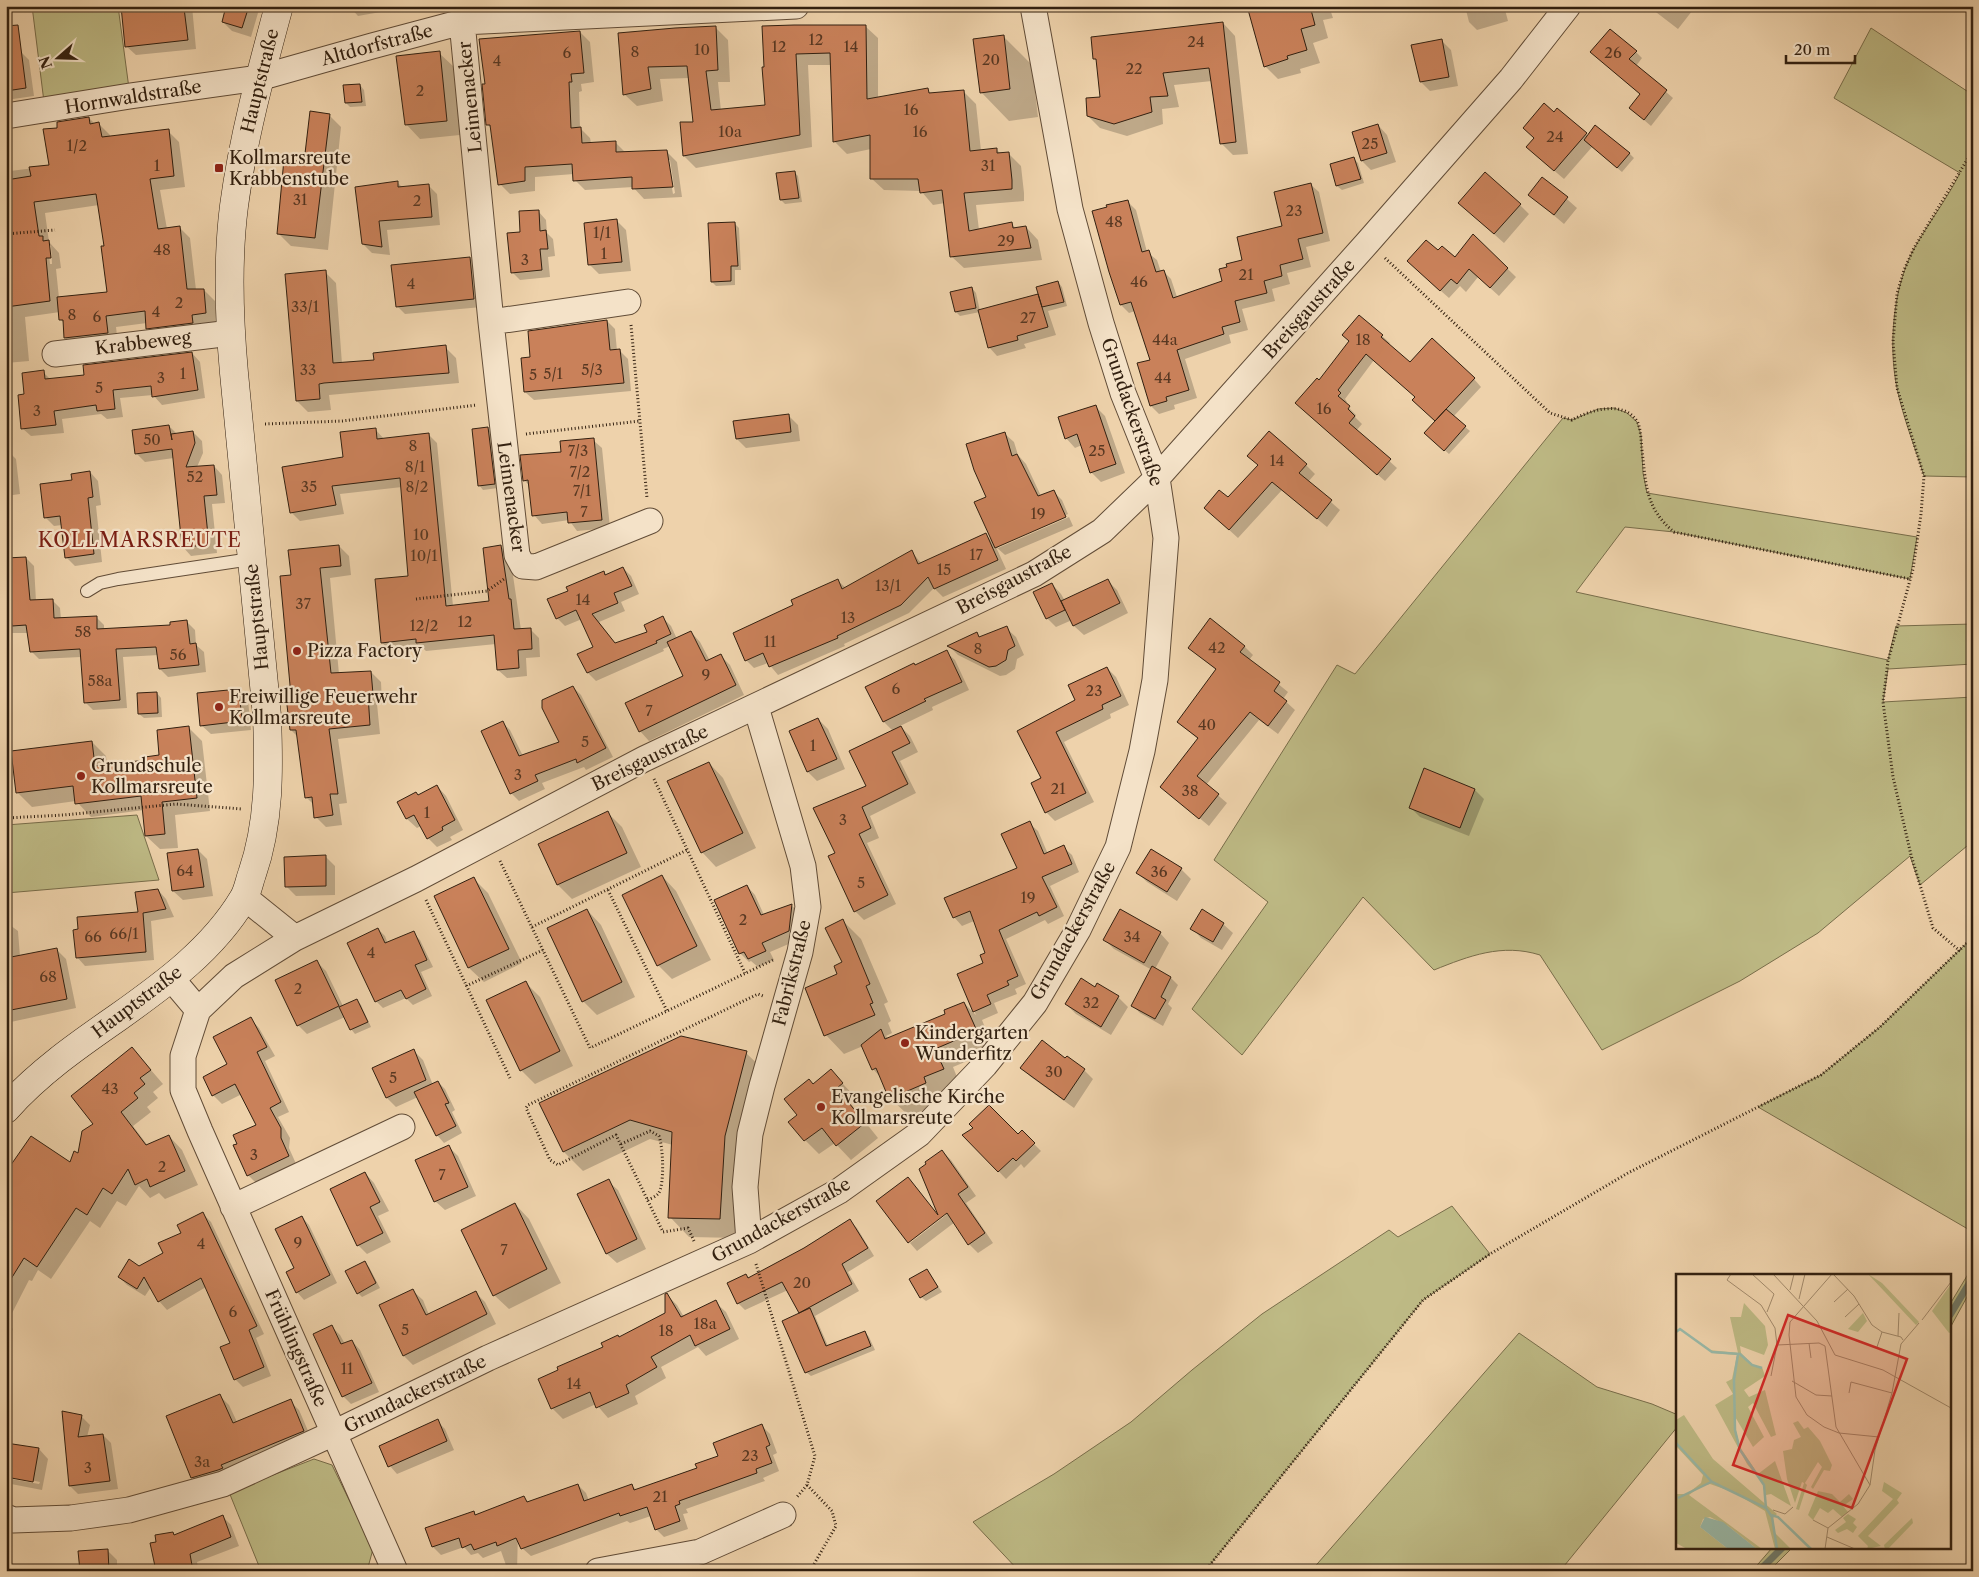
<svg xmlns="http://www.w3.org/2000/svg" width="1979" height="1577" viewBox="0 0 1979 1577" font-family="'Libre Caslon Text',serif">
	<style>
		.green { fill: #beba85; stroke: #786d4a }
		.shadow { fill: #0003; fill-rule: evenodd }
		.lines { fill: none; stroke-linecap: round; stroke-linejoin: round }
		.stream { stroke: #707b6b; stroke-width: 7 }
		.building { fill: #c9815a; stroke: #322010 }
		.lane-casing { stroke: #614c37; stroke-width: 14 }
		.street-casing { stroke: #614c37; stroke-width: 27 }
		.secondary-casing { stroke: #322010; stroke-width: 29 }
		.path { stroke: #322010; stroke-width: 3; stroke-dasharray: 1 2.5; stroke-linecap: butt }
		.lane { stroke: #f4e2c8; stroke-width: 12 }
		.street { stroke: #f4e2c8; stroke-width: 25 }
		.secondary { stroke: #f4e2c8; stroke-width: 28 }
		.poi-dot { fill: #8f2418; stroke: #f4e2c8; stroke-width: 2 }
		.labels { text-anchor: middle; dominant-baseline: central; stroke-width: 4.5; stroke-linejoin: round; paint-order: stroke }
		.number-label { font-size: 15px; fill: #583822 }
		.street-label { font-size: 18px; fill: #322010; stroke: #f4e2c8 }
		.poi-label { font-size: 18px; fill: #322010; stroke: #f4e2c8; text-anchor: start }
		.quarter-label { font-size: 20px; letter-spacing: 1px; fill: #7a1f14; stroke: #f4e2c8 }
		.inset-river { fill: none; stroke: #99b8a7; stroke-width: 2.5 }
		.inset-road { fill: none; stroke: #a38b6d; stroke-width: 1 }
		.view { fill: #d62828; fill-opacity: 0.15; stroke: #d62828; stroke-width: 2.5 }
		.inset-edge { fill: none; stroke: #322010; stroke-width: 2.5 }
	</style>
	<rect width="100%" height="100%" fill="#eed2ab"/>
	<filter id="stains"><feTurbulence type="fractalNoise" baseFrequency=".004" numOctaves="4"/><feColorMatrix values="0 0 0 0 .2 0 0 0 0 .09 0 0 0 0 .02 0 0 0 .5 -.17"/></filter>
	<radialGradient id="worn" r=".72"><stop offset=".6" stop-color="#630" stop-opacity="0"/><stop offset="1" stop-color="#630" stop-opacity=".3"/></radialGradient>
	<path class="green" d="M32,6h86l12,90 -85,14z
		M1871,28l102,67v382l-49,-1c-9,-29 -21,-58 -27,-88 -9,-42 -4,-103 18,-141 14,-25 32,-48 45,-74l-126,-75z
		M1614,408l13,5 10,9 4,13 2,38 4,20 270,44 -7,42 -236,-47 -49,-5 -49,65 312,68 8,-34 77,-2v40l-85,5 -5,33 90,-5v144l-53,44 -10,-29 -92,77 -78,48 -138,69 -62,-95c-38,-12 -71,1 -106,15l-71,-73 -121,158 -50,-46 76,-107 -54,-42 123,-195 18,9 208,-256 9,2 26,-11z
		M137,815l22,65 -153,13v-68z
		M1973,937v295l-215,-125 63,-32 59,-48z
		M1452,1206l38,48 -67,46 -218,271h-186l-46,-49 81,-48 77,-52 61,-52 70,-56 127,-84 9,7z
		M1973,1266v20l-23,42v-24z
		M1519,1333l78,54 55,17 26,11v11l-118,145h-249z
		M314,1459l18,6 41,84 -6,22h-106l-32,-79z
		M1772,1548h20l-23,23h-17z"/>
	<path class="shadow" d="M122,6h70l4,43 -60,6 -10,-9z
		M228,6h32l-9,31 -19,-6 -9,-9z
		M349,6h42l1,4 -34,6z
		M1248,6h81l4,12 -10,2 5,18 -15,5 7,20 -20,6 1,4 -23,6 -13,-13z
		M1465,6h39l4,15 -31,9 -8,-8z
		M1648,6h48l-18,23z
		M1223,23l12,13 13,118 -15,1 -12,-12 -9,-62 -38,4 5,22 -17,2 1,15 -36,12 -27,-8 -12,-12 13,-18 -3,-36 -4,-4z
		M865,26l13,12v60l49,-8 5,4 31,-3 13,13 5,47 15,-2 5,5 7,-1 13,13 3,27v8l-48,4 3,25 32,-6 6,5 9,-2 12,13 4,20 -78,8 -13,-12 -6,-53 -12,2 -12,-14 -37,-1 -13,-12v-29l-24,5 -12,-12 -3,-77h-24l4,82 -116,21 -12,-12 11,-33 -6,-45 -29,1 3,22 -26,5 -13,-12 -5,-60 97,-6 12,12 2,42h-12l3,29 46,-5 -4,-79z
		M580,32l10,10 4,40 -13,2 1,7 -3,1 1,36 10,10 1,5 24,-1 10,10h42l10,10 5,35 -38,2 -11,-12 -48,3 -10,-10 -1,-6 -39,3v14l-25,3 -10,-10 -8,-55 -4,-4zM667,160h3l5,33 -2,1z
		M1004,37l28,28 6,52 -29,4 -28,-29z
		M1442,41l9,9 7,36 -28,5 -9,-9z
		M21,52l8,8 5,36 -28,4v-44z
		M1592,52h44l6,6 -6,8 37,32 -22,28 -21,-18 11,-13z
		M439,53l15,14 6,68 -40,4 -14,-15z
		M360,85l4,5 2,16 -16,1 -4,-4z
		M1557,110l31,26 41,17 5,5 -12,14 -30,-25 -28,32 -27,-23z
		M329,115l12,12 -13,123 -37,-4 -13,-13 27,-70z
		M89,118l6,6h4l11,11v3l58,-7 11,11 6,45 -25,3 7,39 12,-2 11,11 6,52h8l11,11 2,23 -59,15 -11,-11v-5l-31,4 2,17 -42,5 -11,-11 -1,-15 -3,-3 -1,-8 -35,5 4,44 -23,2v-214l4,22 41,-5 8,-37zM99,205l7,42 2,46 -49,5 -3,-29 5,-1 -2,-15 -10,-11 -4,-29zM48,244l3,2 1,18h-2z
		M1378,125l9,10 9,27 -25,8 -9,-9z
		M1353,158l5,5 6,20 -22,7 -5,-4 -6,-21z
		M794,172l4,4 4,26 -17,2 -4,-4z
		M1543,178l34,30 -13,16 -34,-29z
		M398,183l5,5 25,-3 9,9 3,31 -53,5 3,25 -18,-2 -9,-9z
		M1310,184l9,8 11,49 -24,6 5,20 -24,6 3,11 -18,5 3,12 -33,8 6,21 -19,5 2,8 -46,16 12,39 -23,7 1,4 -16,5 -8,-8 -13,-42 13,-4 -16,-49 -6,2 -8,-8 -11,-33 18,-70 8,8 11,42 10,8 4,12 2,-1 8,8 6,18 47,-15 20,-22 40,-33z
		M1520,205l9,9 -25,29 -35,-31z
		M538,211l8,9 1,13 6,6 2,17 -7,1 2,20 -30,3 -8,-8 9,-39z
		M617,221l9,9 5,41 -32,3 -10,-10z
		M735,224l4,4 2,42h-6v15l-19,1 -4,-4z
		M1474,236l42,41 -17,19 -21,-19 -12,15 -6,-6 -11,12 -32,-28 21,-18 17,7z
		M470,258l8,8 4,41 -77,7 -8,-8z
		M325,272l11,11 6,81 34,-3 69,-14 11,11 3,25 -130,12 2,15 -23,2 -11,-11z
		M1058,282l4,5 5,19 -19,5 8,24 -32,9 2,4 -29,8 -8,-9 -9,-35 -20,4 -4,-4 16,-24 4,5 4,18 57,-16 4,3z
		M1359,317l23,19 8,7 -2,2 22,18 64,16 7,8 -28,30 17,14 -21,23 -19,-17 6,-15 -20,-25 -42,-37 -29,39 2,3 -2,2 11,11 -1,2 7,7 -6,7 41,37 -12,13 -81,-70 16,-29 30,-41z
		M607,321l8,8 2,22h3l8,8 3,32 -97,9 -9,-8 7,-33z
		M192,353l8,9 5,36 -43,7 -9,-10 -33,3 3,19 -16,2 -6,-5 -39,5 2,14 -33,3 -9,-8 3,-33 18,-23 8,8 34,-4z
		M1095,406l10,10 20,57 -24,9 -10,-10 -9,-27 -7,3 -9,-10z
		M788,415l10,10 2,16 -54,7 -9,-9z
		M169,426l8,8 16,-2 9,9 1,12 -6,14 17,-1 8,9 3,28 -13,1 5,49 -26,3 -8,-9 -9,-89 -29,4 -9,-9z
		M375,429l9,10 44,-5 9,9 16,163 38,-4 10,-55 9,8 11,75 9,-1 9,9 1,19 -14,1 1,18 -20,2 -9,-8 -2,-26 -70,7 -3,-3 -32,3 -9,-8 28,-66 -8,-90 -62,7 4,20 -44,7 -9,-9z
		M488,429l4,4 6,55 -15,2 -4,-5z
		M1005,434l9,8 4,13 8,9 15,32 12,-5 9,9 6,14 -70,31v3l71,-31 4,9 -68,29 -9,-8 10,22 -63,28 -9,-9 -25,25 -65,31 1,2 -67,29 -10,-12 -14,5 -8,-8 49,-55 42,-25 9,8 66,-36 9,11 65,-28 8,8 -6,-46z
		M593,440l9,8 8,80 -33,3 -8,-11 -27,4 -8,-9 -5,-30 -5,-5 38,-27z
		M6,449l10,10 4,35 -14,2z
		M1306,465l9,9 -7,8 32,28 -13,17 -45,-37 -44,48 -33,-30z
		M90,472l8,9 3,24 -5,1 6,56 -27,4 -9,-9 -4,-32 -8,1 -8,-8 27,-37z
		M339,546l10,10 2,19 -21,3 9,96 32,-2 10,10 1,22h-5l3,30 -42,5 9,64 -8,1 3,21 -16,2 -10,-10 -2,-12 -8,-8 -8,-60 -7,-7 2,-32 -1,-122z
		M26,558l8,8 2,35 16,-1 8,8 1,11 35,-2 8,8v5l67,-4 16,-4 8,8 1,15 8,7 2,20 -38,5 -8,-8 -1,-14 -36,2 4,51 -34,2 -8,-8 -4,-45 -42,2 -8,-8 -2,-18h-23v-73z
		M623,568l8,8 8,18 -18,8 4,9 -26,11 17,22 33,-11 14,-15 8,8 6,13 14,-7 9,10 10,19 11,-5 9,9 14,30 -95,46 -9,-10 45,-55 -15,-30 -7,3 1,2 -68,30 -8,-8 -9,-18 16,-7 -13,-29 -17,7 -8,-8 13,-27 33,-19 4,3z
		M1107,580l10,10 11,23 -44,22 -10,-9 -2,-6 -16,7 -9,-9 5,-34 9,10 4,7z
		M1006,628l10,9 8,18 -7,4 -2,10 -9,6 -6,1 -42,-21 -9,-9 27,-12 5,4z
		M1189,647h56l8,8 -4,5 39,32 -5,7 12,11 -17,24 -19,-14 -53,65 21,18 -18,23 -47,-39 37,-47 -21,-18 38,-52z
		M946,652l9,8 14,30 -37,17 1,3 -33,16 10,10 8,16 -18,9 16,32 -46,23 9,22 -12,5 29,61 -32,16 -9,-9 -18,-57 56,-123 -9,-9 -17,-35z
		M1107,668l9,9 13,28 -19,9 1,4 -47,24 30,60 -39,19 -9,-9 -3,-34 -25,-46 59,-31z
		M573,687l8,8 32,62 -27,13 -2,-3 -42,16 3,6 -26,12 -8,-8 -9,-71 8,8 13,26 38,-13z
		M238,690l10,10 3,30 -40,4 -10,-9z
		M157,693l4,5 1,19 -18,1 -5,-4z
		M818,719l10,10 17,40 -28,12 -9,-9z
		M188,727l14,14 8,70 -35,4 3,33 -18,1 -14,-13 -2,-26 -53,7 -15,-16 -44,6 -14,-14 74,-51 14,14 1,10 40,-5 14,-5z
		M709,763l14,15 33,70 -40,19 -14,-15z
		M437,786l9,10 17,34 -13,7 2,3 -15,7 -9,-9 -7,-12 -4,2 -10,-9 -8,-16 19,-7z
		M1475,790l9,9 -15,37 -49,-19 -10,-10z
		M608,813l14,14 19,40 -69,32 -14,-14z
		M1029,823l9,8 10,23 15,-7 9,8 7,17 -29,14 14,30 -16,8 -3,-4 -39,19 20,45 -11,5 2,5 -23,9 4,10 -16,7 12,30 -41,17 8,20 -17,15 -35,14 -19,-18 -8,-19 -9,-10 -10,-23 -19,8 -18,-19 12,-60 6,-12 -1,-42 18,18 27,63 -4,2 7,17 -3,2 4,10 -6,3 3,3 58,-24 17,-12 12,12 -17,-40 26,-11 2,-10 -13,-33 -12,5 -8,-9 64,-48z
		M198,850l9,9 6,37 -30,4 -10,-9 -5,-37z
		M1151,850l30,19 10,10 -14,22 -30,-19 -9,-9z
		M325,856l10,10v29l-39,1 -9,-9z
		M662,876l14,15 35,69 -39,19 -14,-14z
		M473,878l15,15 34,70 -38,19 -15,-14 -34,-71z
		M747,886l8,9 9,20 28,-9 9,8 -3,26 -28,12 4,8 -16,7 -7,-6 -2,1 -9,-9z
		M158,890l8,9 8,18 -23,4 3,39 -69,6 -8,-9 62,-44z
		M587,910l14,15 34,72 -38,18 -14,-14z
		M6,922l12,9 2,26 37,-7 9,9 10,49 -70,15z
		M1223,924l10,9 -11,17 -21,-12 -9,-10z
		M378,929l7,7 3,8 25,-11 7,7 13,27 -12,5 11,24 -19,9 -7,-7 -23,10 -7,-7z
		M1160,933l9,10 -14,26 16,9 7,7 -10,19 4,4 -9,18 -23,-13 -8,-8 20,-35 -38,-21 -9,-9z
		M317,962l9,9 17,35 14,-6 4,5 10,22 -16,7 -4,-5 -6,-12 -38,17 -9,-9z
		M525,982l15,15 33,69 -38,18 -14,-14z
		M1095,988l23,9 10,10 -17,28 -35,-21 -10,-10z
		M251,1019l8,9 16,28 -10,5 24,51 -11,5 12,21 -1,10 8,18 -40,18 -9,-9 9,-49 -15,-32 -20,10 -9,-9z
		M132,1048l31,36 -10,8 5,6 -11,9 4,5 -18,14 15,20 21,-10 13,14 16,35 -33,14 -6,-6 -9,5 -11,-12 -13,20 -9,-5 -17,27 -10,-7 -39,58 -13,-9 -6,11 -3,-1 -22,43 6,6 -7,13v-167l64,-11 9,-9z
		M414,1051l9,9 10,25 5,-3 7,7 10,21 -3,2 10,21 -18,10 -7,-8 -19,-38 -22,10 -9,-9z
		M746,1053l20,19 -27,166 -50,-1 -19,-20 3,-72 -23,-6 -67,32 -19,-19z
		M1065,1060l19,10 9,9 -19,29 -43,-31 -9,-9z
		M831,1071l25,27 -6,5 28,35 -27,22 -16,-17 -16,11 -14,-14 -6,-25 14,-30z
		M1022,1132l19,19 -17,17 -3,-4 -15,15 -42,-44 54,1z
		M449,1147l9,9 18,40 -31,14 -10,-9z
		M942,1151l9,9 25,36 -10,7 27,40 -15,10 -9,-9 -14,-22 -38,29 -7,-8 36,-28 -2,-2 -6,3 -10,-52z
		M365,1173l9,10 15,28 -11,5 13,26 -24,12 -9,-9z
		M608,1181l10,9 28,59 -29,14 -10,-9 -28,-59z
		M515,1204l14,15 32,64 -52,26 -15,-14z
		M203,1214l8,8 53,112 -8,4 15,38 -28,11 -8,-8 -3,-35 -26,-57 -39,23 -8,-9 -8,-14 -6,9 -18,-11 -8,-8 45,-23z
		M302,1217l7,8 28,58 -33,17 -7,-8 -1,-23z
		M850,1221l7,7 17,28 -26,16 11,19 -44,25 13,30 37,-14 4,5 6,13 -64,26 -5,-4 -4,-59 -14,-23 -43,20 -7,-7 8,-28 4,4z
		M364,1263l5,4 11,21 -18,9 -4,-4z
		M927,1270l15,22 -16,9 -5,-4z
		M413,1291l10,9 6,15 47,-22 9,9 11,22 -83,41 -9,-9z
		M667,1295l10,10 7,12 31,-15 11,10 13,27 -33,17 -8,-9 -37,20 5,11 -31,18 3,8 -30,14 -12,-14 -33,15 -11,-11 53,-60 61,-35z
		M332,1327l8,8 5,9 7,-3 8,9 19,42 -28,12 -8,-8z
		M220,1396l9,9 8,17 53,-21 9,9 13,30 -111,46 -9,-9z
		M63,1413l18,3 9,9 -3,12 16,-2 8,8 7,46 -40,5 -8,-8z
		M437,1421l8,8 9,21 -57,24 -7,-8z
		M762,1426l8,8 7,19 -4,2 6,16 -16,7 2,3 -79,28 2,4 -5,1 5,15 -24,8 -8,-8 -5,-13 -21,7 -3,-2 -96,35 -9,-8 -4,-16 -1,39h-9l-7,-20 -18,7 -5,-5 -7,2 -7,-8 -23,8 -8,-8 -6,-18 46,-17 4,4 47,-19 5,6 49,-18 8,8 3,8 43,-15 5,4 62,-21 20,-12z
		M39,1449l9,10 -6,31 -36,-7v-5l33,6 1,-2 -34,-7z
		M223,1517l8,8 8,21 -42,16 2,9h-42l1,-28 15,-10 2,3z
		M107,1550l10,10v11h-36z"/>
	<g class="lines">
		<path class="stream" d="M1950,1315l23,-38
			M1759,1571l23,-23"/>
	</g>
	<path class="building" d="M121,6h38v5l25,-3 4,32 -63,7z
		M226,6h23l-7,22 -20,-6z
		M1247,6h63l5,19 -14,4 6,21 -20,6 1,3 -24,8z
		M1223,22l13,120 -16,2 -11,-76 -46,5 5,23 -18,1 2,15 -38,12 -27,-8 -1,-18 14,-1 -4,-38h-3l-2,-22z
		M18,25l8,63 -20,3v-65z
		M794,25h72l1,74 61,-11 1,5 35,-3 6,61 27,-3v5l12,-1 3,28v9l-48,4 5,38 43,-9 1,6 13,-2 5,22 -81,9 -8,-67 -22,3 -2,-14h-48v-44l-37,7 -3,-89 -34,1 4,81 -117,21 -3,-34h13l-6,-56 -39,1 3,22 -28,6 -5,-62 57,-5 41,-2 2,44 -12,1 5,39 54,-5 -3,-38h2l-2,-41z
		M1610,29l27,22 -8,8 38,31 -23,30 -15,-12 11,-14 -50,-42z
		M580,31l4,42 -13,1 1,8h-3l2,46 10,-1 1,16 34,-2v11l51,-2 6,37 -41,2v-12l-59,4 -1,-17 -47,3v14l-27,4 -8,-60h-4l-4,-41h3l-6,-45z
		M1004,35l6,54 -30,4 -7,-54z
		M1442,39l7,38 -29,5 -9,-37z
		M440,51l7,70 -42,4 -9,-69z
		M360,84l2,18 -17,1 -2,-18z
		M1544,103l10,9 3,-4 30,25 -33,38 -28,-24 8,-9 -11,-10z
		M310,111l20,3 -15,124 -38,-4 7,-75 20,3z
		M89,117l1,7 9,-2 3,15 67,-8 5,47 -24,3 8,50 22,-3 7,63h17l2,24 -14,2 1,8 -47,6 -1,-18 -39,5 2,17 -44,5 -1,-18h-4l-2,-23 50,-5 -6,-46h3l-8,-52 -62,8 5,34h4v5l6,-1 2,18h-5l4,43 -44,6v-127l25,-4 -2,-9 20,-2 -6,-36 14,-1v-6z
		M1378,124l9,29 -26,8 -9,-29z
		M1595,125l35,28 -13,15 -33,-28z
		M1354,157l7,22 -25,7 -6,-22z
		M795,171l4,27 -19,2 -4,-27z
		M1485,172l36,32 -27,30 -36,-31z
		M1542,177l26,20 -14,18 -26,-20z
		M398,181v6l31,-3 3,33 -53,4 3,26 -20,-3 -7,-57z
		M1311,183l12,50 -25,6 5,20 -23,6 2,11 -18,5 3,12 -32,8 5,21 -18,5 2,7 -47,16 12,40 -23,7 1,4 -17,5 -13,-43 13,-3 -19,-58 -11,3 -11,-33 -17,-61 15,-4 -1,-2 22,-5 14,52 7,-2 7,22 8,-2 9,28 49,-17 -3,-12 8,-2 -1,-3 16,-4 -5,-23 45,-11 -8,-34z
		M539,210l1,21 6,-1 2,19h-8l2,21 -31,3 -4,-40 13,-1 -1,-21z
		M617,219l5,43 -34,3 -4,-42z
		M735,222l3,44h-7v15l-20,1 -3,-59z
		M1473,234l35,34 -18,20 -21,-19 -12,15 -6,-5 -11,12 -33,-30 19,-21 12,10 4,-4 13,11z
		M470,257l4,42 -78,8 -5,-42z
		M326,270l7,93 41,-3 -1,-7 73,-8 3,28 -125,10 -5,1 1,15 -24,2 -11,-127z
		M1058,281l6,21 -22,5 -6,-20z
		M972,287l4,21 -21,4 -5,-20z
		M1038,294l10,33 -31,9 1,4 -30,8 -10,-38z
		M1359,315l24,20 -2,2 29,25 22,-24 43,40 -40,43 -23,-21 3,-3 -49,-43 -28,36 3,3 -3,3 12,10 -2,3 7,7 -6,7 42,36 -14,16 -82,-72 22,-25 2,2 30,-39 -7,-6z
		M607,320l3,30 10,-1 4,34 -100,9 -3,-34 9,-1 -2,-26z
		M192,352l6,38 -46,7 -1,-11 -38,4 2,19 -18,2 -1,-6 -42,6 2,14 -35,4 -3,-34 6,-1 -2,-21 22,-3 1,9 39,-4 -1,-10z
		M1096,405l20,59 -26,9 -13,-39 -12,5 -7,-22z
		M1446,409l20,17 -22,25 -20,-18z
		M789,414l2,18 -55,7 -3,-18z
		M169,425l3,15 -1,-6 22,-3 2,12 -9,24 28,-2 3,30 -13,1 5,49 -27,2 -10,-98 -37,5 -3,-24z
		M488,427l7,57 -17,2 -6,-57z
		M376,428l1,11 52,-6 17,173 43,-5 -6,-53 18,-3 8,54h2l3,30 17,-1 1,21 -14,1 1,18 -22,2 -3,-35 -78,8v-4l-35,4 -6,-64 33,-3 -8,-98 -68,8 4,19 -46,8 -8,-46 61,-10 -3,-25z
		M1269,431l38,33 -8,9 33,27 -15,19 -45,-37 -43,48 -25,-22 15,-18 9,7 30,-32 -11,-9z
		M1005,432l7,24 5,-2 21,42 16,-6 12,27 -71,31 -21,-46 12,-5 -12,-27 -8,-26z
		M594,438l8,82 -34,3 -1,-11 -35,4 -4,-36 -5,1 -3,-26 41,-3 -1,-11z
		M90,471l3,26 -5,1 6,56 -29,4 -5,-42 -16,2 -4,-34 32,-4 -1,-6z
		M986,533l12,27 -64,29 -6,-12 -27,28 -64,31 1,2 -69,29 -6,-14 -18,8 -12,-28 60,-28 -2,-5 47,-21 4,10 70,-39 6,14z
		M339,545l2,21 -21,2 11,105 40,-2 2,23 -5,1 2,30 -41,4 9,65h-8l3,21 -19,3 -2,-21 -7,1 -9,-68h-6l-4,-33 5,-1 -11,-120 11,-1 -3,-25z
		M26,557l4,43 23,-1 1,19 43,-2v13l73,-4v-3l17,-2 3,24 6,-1 3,22 -40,4 -3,-22 -40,2 4,51 -36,3 -4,-54 -50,3 -4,-27 -14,1 -4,-26h-2v-42z
		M623,567l9,19 -18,7 4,10 -26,11 23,29 32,-11 -3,-7 19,-9 8,18 -15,7 1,2 -70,30 -10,-19 16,-7 -17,-37 -20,9 -9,-20 21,-8 -2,-4 38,-16 1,4z
		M1108,579l12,24 -47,23 -12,-25z
		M1052,583l13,27 -19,9 -13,-27z
		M1210,618l35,28 -5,6 40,30 -6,9 13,10 -19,25 -18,-14 -53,64 22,18 -20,25 -39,-32 38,-49 -21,-16 39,-53 -28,-21z
		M1007,626l8,20 -7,4 -2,10 -10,6 -7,1 -42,-21 30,-14 2,5z
		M691,631l15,30 15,-7 15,31 -97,47 -14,-29 58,-27 -16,-34z
		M947,650l15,32 -38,17 2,2 -43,21 -18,-35 49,-24 1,2z
		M1107,667l14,29 -19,9 1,4 -47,23 30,61 -41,20 -14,-30 10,-5 -24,-47 58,-31 -7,-15z
		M573,686l33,62 -29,15 -1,-4 -41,16 3,6 -28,13 -29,-63 22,-10 16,35 40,-14 -17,-34v-8z
		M239,689l3,32 -42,5 -3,-33z
		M157,692l1,21 -20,1 -1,-21z
		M818,718l19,41 -30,13 -18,-41z
		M189,726l8,72 -35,4 3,32 -20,2 -4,-40 -66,8 -2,-18 -57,7 -5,-42 81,-10 3,25 51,-6 -1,-3 14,-2 -2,-25z
		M901,726l9,17 -18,9 16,32 -46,23 9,21 -12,6 29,61 -34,17 -26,-56 7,-3 -22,-45 53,-22 -17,-35z
		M709,762l34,71 -42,20 -34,-72z
		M1424,768l51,21 -15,39 -51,-20z
		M437,785l18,35 -13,7 1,3 -16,9 -13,-24 -8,4 -9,-17 19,-10 2,3z
		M608,811l19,42 -70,32 -19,-41z
		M1030,821l14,33 20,-9 8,19 -30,13 15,30 -18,9 -2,-4 -38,18 19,46 -11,5 2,4 -22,10 4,9 -18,8 -16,-38 26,-11 -3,-8 5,-2 -15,-42 -17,7 -9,-20 73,-30 -16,-34z
		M198,849l6,38 -32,4 -5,-38z
		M1151,849l31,19 -15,24 -31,-19z
		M326,855v31l-41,1 -1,-30z
		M662,875l35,71 -40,20 -35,-71z
		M474,877l35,72 -41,19 -34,-72z
		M747,885l14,30 31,-11 -3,27 -27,12 4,8 -18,8 -4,-7 -5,2 -25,-54z
		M158,889l8,20 -23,4 3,39 -70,6 -3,-28 5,-1 -1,-12 61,-5 -3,-20z
		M587,909l35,73 -40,20 -35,-74z
		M1120,909l41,23 -17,31 -41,-23z
		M1202,909l22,14 -11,19 -23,-13z
		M843,919l27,65 -4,2 7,17 -3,1 5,11 -51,21 -19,-48 32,-14 -3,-8 8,-4 -17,-34z
		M378,928l7,15 29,-12 13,29 -12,5 11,24 -20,10 -5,-9 -26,12 -28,-59z
		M57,948l10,51 -61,12v-53z
		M317,960l22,46 -42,20 -22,-46z
		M1152,966l19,11 -10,20 5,3 -11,19 -24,-13z
		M1081,978l14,9 2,-4 22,13 -18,31 -36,-23z
		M526,981l34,70 -40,20 -34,-71z
		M357,999l11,23 -18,8 -11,-23z
		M964,1002l13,29 -42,18 9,20 -20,8 2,6 -37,16 -13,-31 -4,2 -11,-25 20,-16 4,10 60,-25 -1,-4z
		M251,1017l16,30 -10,5 24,50 -11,6 11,20v10l8,18 -42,20 -14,-31 4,-1 -4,-9 23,-10 -21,-41 -23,12 -9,-19 24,-13 -14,-27z
		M681,1036l66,15 -22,85 -5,83 -52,-1 4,-86 -42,-12 -67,32 -24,-49z
		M1042,1040l23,18 2,-2 18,13 -21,31 -44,-32z
		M132,1047l19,23 -11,8 5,6 -11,9 4,5 -17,14 25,33 23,-10 16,36 -35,16 -3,-8 -12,6 -7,-16 -16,25 -9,-6 -16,27 -11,-7 -39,59 -13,-9 -18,29v-115l25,-36 39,26 4,-11 4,2 4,-22 11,-7 -22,-28z
		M414,1049l12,31 -40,18 -14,-30z
		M831,1069l12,14 -6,5 28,35 -29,23 -14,-18 -18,13 -16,-19 9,-7 -13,-16 25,-20 4,5z
		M438,1081l11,22 -4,1 11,22 -20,10 -22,-44z
		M989,1105l29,29 4,-4 13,13 -19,18 -3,-3 -15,14 -36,-37 11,-7 -4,-4z
		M449,1145l19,42 -34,15 -19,-42z
		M942,1150l26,37 -10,7 27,39 -17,12 -21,-32 -39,30 -32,-42 32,-24 30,38 -19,-46 7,-5 -1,-2z
		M365,1172l15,30 -10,5 13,26 -26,13 -27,-57z
		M609,1179l28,60 -31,15 -29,-60z
		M515,1203l32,66 -54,27 -32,-66z
		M203,1212l54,114 -8,4 15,37 -30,13 -14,-33 10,-4 -29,-65 -43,24 -14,-25 -7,12 -19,-12 11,-18 10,7 24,-13 -5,-10 23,-10 -4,-8z
		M302,1216l28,59 -34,18 -10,-21 8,-4 -19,-39z
		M850,1219l18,29 -26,16 10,20 -53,29 -17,-31 -45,22 -10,-21 19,-9 2,4 56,-30z
		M365,1261l11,22 -19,11 -12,-23z
		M927,1269l11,18 -18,11 -11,-19z
		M413,1289l13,26 50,-24 11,23 -84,42 -24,-51z
		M667,1293l14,24 35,-17 14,29 -35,17 -5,-11 -39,22 6,10 -31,18 3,8 -33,15 -6,-16 -39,17 -13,-30 20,-9 -1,-3 46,-20 -2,-4 17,-8 1,2 46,-24v-19z
		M810,1308l16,38 39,-15 6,15 -66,27 -23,-52z
		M332,1325l9,19 11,-4 20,43 -30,14 -29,-63z
		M220,1394l13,29 58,-24 13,32 -83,34 2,3 -5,2 -27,8 -25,-62z
		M62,1411l20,4 -4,22 25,-3 7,47 -41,5z
		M438,1419l9,22 -59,26 -9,-21z
		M762,1424l8,21 -4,2 6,16 -16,6 1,4 -78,28 1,3 -5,2 5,15 -25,9 -8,-23 -27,9 -1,-3 -98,36 -5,-11 -19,8 -1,-4 -22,8 -3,-6 -9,4 -3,-10 -27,9 -7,-19 49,-17 1,4 49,-19 3,6 51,-18 6,17 48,-17 2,6 63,-22 -2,-4 23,-8 -5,-13z
		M6,1443l33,5 -6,34 -27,-5z
		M223,1515l8,22 -41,17 3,17h-37l-6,-28 6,-1 -1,-7 18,-3 1,3z
		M108,1549l1,22h-29l-2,-20z"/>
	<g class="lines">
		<g class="lane-casing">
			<path id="lane" d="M87,591l13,-8 18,-4 133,-20"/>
		</g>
		<g class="street-casing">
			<path id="street" d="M462,22l29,300 26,233 6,11 13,1 114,-46
				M6,116l124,-20 129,-18 113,-32 90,-24 334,-16
				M491,322l137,-20
				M55,354l176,-21
				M244,897l51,41
				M171,978l27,32
				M233,1207l169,-80
				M749,1241l-4,-54 5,-53 12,-48 38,-134 8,-45 -5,-41 -47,-159
				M6,1517l7,3 58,-2 58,-8 94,-26 111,-51 154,-75 261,-117 90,-50 80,-57 66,-69 50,-62 43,-73 40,-83 24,-96 13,-71 11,-142 -9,-60 -34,-85 -22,-70 -31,-114 -37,-203
				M395,1571l-195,-440 -17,-41v-34l15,-46 36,-34 61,-38 121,-59 228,-120 390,-185 68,-43 55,-53 211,-236 143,-163 57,-73
				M598,1571l102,-19 83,-37"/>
		</g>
		<g class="secondary-casing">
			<path id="secondary" d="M6,1109c32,-36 72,-64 111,-91 48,-34 96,-69 126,-119 5,-8 6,-17 9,-25 18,-52 17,-105 15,-158l-33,-343c-5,-55 -7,-112 0,-167 9,-68 27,-134 45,-200"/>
		</g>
		<path class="path" d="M6,234l49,-4
			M1385,258l165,155 22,7c18,-10 53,-21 66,3 3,8 3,18 4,27 4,34 3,58 32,82l236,47
			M631,325l16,173
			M265,424l77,-3 135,-16
			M526,434l114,-13
			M416,599l71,-8 17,-12
			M654,779l91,194
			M6,818l58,-3 112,-11 66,5
			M500,861l90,187 183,-88
			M608,890l59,121
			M426,900l84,178
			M532,927l155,-77
			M1960,951l-27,-23 -22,-73 -18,-78 -10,-75 5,-41 25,-92 8,-55 3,-38 -27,-88 -4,-46 4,-48 7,-24 10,-22 59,-98
			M466,986l77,-36
			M621,1144l29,-13 9,5c4,10 6,50 -1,58 -3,3 -8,5 -11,6
			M694,1241l-6,-13 -25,4 -47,-97 -58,30 -8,-5 -24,-52 2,-3 230,-111 5,2
			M756,1264l59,192 -8,29 -10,12
			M807,1485l25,26 4,15 -26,45
			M1205,1571l218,-271 67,-46 138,-81 193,-98 59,-48 93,-90"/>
		<use href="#lane" class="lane"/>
		<use href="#street" class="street"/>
		<use href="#secondary" class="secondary"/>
	</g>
	<g class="poi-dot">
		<rect x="214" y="163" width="10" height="10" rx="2.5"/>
		<circle cx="297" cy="651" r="5"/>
		<circle cx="219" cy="707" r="5"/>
		<circle cx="81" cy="776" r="5"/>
		<circle cx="905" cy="1043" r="5"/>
		<circle cx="821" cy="1107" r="5"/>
	</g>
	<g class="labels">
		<g class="number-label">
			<text x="816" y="39">12</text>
			<text x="1196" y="41">24</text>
			<text x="779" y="46">12</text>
			<text x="851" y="46">14</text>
			<text x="702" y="49">10</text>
			<text x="635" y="51">8</text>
			<text x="567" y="52">6</text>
			<text x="1613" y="52">26</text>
			<text x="991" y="59">20</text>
			<text x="497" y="60">4</text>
			<text x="1134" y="68">22</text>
			<text x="420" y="90">2</text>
			<text x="911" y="109">16</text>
			<text x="730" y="131">10a</text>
			<text x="920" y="131">16</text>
			<text x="1555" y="136">24</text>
			<text x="1370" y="143">25</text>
			<text x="77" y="145">1/2</text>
			<text x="157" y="165">1</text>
			<text x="988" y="165">31</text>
			<text x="300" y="199">31</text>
			<text x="417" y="200">2</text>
			<text x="1294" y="210">23</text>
			<text x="1114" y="221">48</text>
			<text x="602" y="232">1/1</text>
			<text x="1006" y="240">29</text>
			<text x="162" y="249">48</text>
			<text x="604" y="253">1</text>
			<text x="525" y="259">3</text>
			<text x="1246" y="274">21</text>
			<text x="1139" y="281">46</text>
			<text x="411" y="283">4</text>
			<text x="179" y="302">2</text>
			<text x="305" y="306">33/1</text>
			<text x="156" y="311">4</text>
			<text x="72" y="314">8</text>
			<text x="97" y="316">6</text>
			<text x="1028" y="317">27</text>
			<text x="1165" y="339">44a</text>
			<text x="1363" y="339">18</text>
			<text x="308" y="369">33</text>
			<text x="592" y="369">5/3</text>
			<text x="183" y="373">1</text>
			<text x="553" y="373">5/1</text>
			<text x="533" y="374">5</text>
			<text x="161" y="377">3</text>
			<text x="1163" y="377">44</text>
			<text x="99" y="387">5</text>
			<text x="1324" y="408">16</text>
			<text x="37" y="410">3</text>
			<text x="152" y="439">50</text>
			<text x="413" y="445">8</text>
			<text x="578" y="450">7/3</text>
			<text x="1097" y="450">25</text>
			<text x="1277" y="460">14</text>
			<text x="415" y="466">8/1</text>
			<text x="580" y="471">7/2</text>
			<text x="195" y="476">52</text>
			<text x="309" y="486">35</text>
			<text x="417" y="486">8/2</text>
			<text x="582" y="490">7/1</text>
			<text x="584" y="511">7</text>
			<text x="1038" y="513">19</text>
			<text x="421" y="534">10</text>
			<text x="976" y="554">17</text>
			<text x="424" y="555">10/1</text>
			<text x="944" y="569">15</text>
			<text x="888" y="585">13/1</text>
			<text x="583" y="599">14</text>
			<text x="303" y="603">37</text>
			<text x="848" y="617">13</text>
			<text x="465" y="621">12</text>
			<text x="424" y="625">12/2</text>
			<text x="83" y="631">58</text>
			<text x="770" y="641">11</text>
			<text x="1217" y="647">42</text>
			<text x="978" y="648">8</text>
			<text x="178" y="654">56</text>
			<text x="706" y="674">9</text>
			<text x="100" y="680">58a</text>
			<text x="896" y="688">6</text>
			<text x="1094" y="690">23</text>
			<text x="649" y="710">7</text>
			<text x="1207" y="724">40</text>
			<text x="585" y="741">5</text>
			<text x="813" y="745">1</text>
			<text x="518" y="774">3</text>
			<text x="1058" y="788">21</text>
			<text x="1190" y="790">38</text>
			<text x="427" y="812">1</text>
			<text x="843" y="819">3</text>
			<text x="185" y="870">64</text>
			<text x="1159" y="871">36</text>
			<text x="861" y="882">5</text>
			<text x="1028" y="897">19</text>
			<text x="743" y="919">2</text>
			<text x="124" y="933">66/1</text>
			<text x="93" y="936">66</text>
			<text x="1132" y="936">34</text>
			<text x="371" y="952">4</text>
			<text x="48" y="976">68</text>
			<text x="298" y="988">2</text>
			<text x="1091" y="1002">32</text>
			<text x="1054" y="1071">30</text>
			<text x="393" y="1077">5</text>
			<text x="110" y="1088">43</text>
			<text x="254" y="1154">3</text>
			<text x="162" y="1166">2</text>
			<text x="442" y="1174">7</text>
			<text x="298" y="1242">9</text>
			<text x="201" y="1243">4</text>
			<text x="504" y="1249">7</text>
			<text x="802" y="1282">20</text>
			<text x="233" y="1311">6</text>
			<text x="705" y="1323">18a</text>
			<text x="405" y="1329">5</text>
			<text x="666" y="1330">18</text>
			<text x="347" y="1368">11</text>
			<text x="574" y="1383">14</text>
			<text x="750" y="1455">23</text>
			<text x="202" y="1461">3a</text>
			<text x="88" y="1467">3</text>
			<text x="660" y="1496">21</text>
		</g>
		<g class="street-label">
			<text transform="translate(377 45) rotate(-15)">Altdorfstraße</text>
			<text transform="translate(260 81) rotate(-76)">Hauptstraße</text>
			<text transform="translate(133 97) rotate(-9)">Hornwaldstraße</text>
			<text transform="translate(470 97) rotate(-96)">Leimenacker</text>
			<text transform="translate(1309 309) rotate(-48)">Breisgaustraße</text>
			<text transform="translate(143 343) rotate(-7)">Krabbeweg</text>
			<text transform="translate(1132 412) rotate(71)">Grundackerstraße</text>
			<text transform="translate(511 497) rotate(82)">Leimenacker</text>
			<text transform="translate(1014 580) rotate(-28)">Breisgaustraße</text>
			<text transform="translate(257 617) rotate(-96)">Hauptstraße</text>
			<text transform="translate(650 758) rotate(-26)">Breisgaustraße</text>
			<text transform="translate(1073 931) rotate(-61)">Grundackerstraße</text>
			<text transform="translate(792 973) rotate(-76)">Fabrikstraße</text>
			<text transform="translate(137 1002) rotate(-37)">Hauptstraße</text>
			<text transform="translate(781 1220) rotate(-29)">Grundackerstraße</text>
			<text transform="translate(296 1348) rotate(66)">Frühlingstraße</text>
			<text transform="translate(415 1394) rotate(-26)">Grundackerstraße</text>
		</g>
		<g class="poi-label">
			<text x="229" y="158">Kollmarsreute<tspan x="229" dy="21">Krabbenstube</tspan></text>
			<text x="307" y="651">Pizza Factory</text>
			<text x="229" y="697">Freiwillige Feuerwehr<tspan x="229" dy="21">Kollmarsreute</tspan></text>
			<text x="91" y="766">Grundschule<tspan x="91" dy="21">Kollmarsreute</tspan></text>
			<text x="915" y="1033">Kindergarten<tspan x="915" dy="21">Wunderfitz</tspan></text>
			<text x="831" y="1097">Evangelische Kirche<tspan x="831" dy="21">Kollmarsreute</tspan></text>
		</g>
		<g class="quarter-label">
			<text x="140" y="540">KOLLMARSREUTE</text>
		</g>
	</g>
	<g transform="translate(1676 1274)">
		<rect width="275" height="275" fill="#eed2ab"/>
		<path d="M192,0l14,9 37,39 -3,3zM275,10v48l-2,1 -17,-22zM68,29l21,23 3,19 -4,10 -24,-9 1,7 12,12 9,2 3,9 -21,14 5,7 16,-7 11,45 -5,2 -18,-34 -5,4 16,30 -11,10 -19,-32 2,16 4,16 18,27 17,-13 16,45 -20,-12 -5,1 -2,-10 -17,-21 -32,-59 18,-11 -7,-12 6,-3 5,-24 -24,-2 -4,-3 29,3 -8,-36h11zM187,39l4,8 -9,11 -10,-3zM8,141l29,44 64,55 -4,4 2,15 16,16h-16l-10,-38 -32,-19 -23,-8 -9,2 -12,9 73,54h-5l-29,-23 -18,-9 -7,2 -3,8 28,22h-41l-11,-6v-49h11l14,-11 2,-8 -27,-29v-26zM122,147l6,8 4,-2 12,14 12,24 -2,6 -6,-1 -11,19 -2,-2 11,-20 -4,-5 -13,21 2,2 -8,25 -3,-1 8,-26 -2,-1 -7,21 -8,-24 -4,-28 9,-2 2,-9 7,-3 -8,-14zM208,208l18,11 -5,7 2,3 -31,33 13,10 -14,3 1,-3 -10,-10 35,-37 -11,-8zM142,217l14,3 8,8 9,-8 4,5 -10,7 5,6 -6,5 -9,-8 -5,4 -8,-5 -7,12 -5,-5zM172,240l8,5 -3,4 4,4 -4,6 -6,-4 -9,4 -3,-3 11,-8 -3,-4zM236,244l1,5 -25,26h-3l-1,-4z" fill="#beba85"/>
		<path d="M29,243l18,5 34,27h-29l-28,-22z" fill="#99b8a7"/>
		<path class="inset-river" d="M0,58l4,-3 32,23 28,2 12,11 10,3M62,80l-4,26 1,50 5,20 24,35 2,23M0,169l36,39 54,26 6,9 5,32M2,224l33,-16M95,241l7,2 33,32"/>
		<path class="inset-road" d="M55,0l-4,6 34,25 14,23 2,17 -6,31M76,0l22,20 -7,18M97,0l44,47 18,34 48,15 68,38M156,0l-42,48 -1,13 7,62 11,18 17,12 15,6 40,4M157,0l21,22 18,29 10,7 19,5 2,3M114,16l4,-16M123,25l6,-25M158,28l14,-13M169,43l14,-13M246,46l29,-38M222,62l1,-23M133,69l2,15M101,71l42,-2 6,3M149,72l11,81 34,58M201,73l5,-15M116,107l24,14 16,1M173,119l2,-11 41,11M97,236l12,4 8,-7M137,246l15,8M151,263l28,12M149,275l3,-21 30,-24 12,-19 5,-35 17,-57 9,-49 18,-21"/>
		<path class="view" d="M112,41l119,44 -55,149 -119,-43z"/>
		<rect width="275" height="275" class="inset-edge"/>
	</g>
	<rect width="1979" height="1577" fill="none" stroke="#eed2ab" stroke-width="25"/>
	<rect x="8" y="8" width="1964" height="1562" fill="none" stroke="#322010" stroke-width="2.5"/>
	<rect x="12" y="12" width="1954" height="1552" fill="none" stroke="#322010"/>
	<g transform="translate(58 58) rotate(250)" stroke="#f4e2c8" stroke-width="4" paint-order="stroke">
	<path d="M0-4L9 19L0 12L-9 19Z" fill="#322010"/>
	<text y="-8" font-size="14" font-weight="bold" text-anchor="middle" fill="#322010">N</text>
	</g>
	<path d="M1786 55v8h69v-8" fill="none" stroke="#322010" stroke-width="2.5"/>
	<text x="1794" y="55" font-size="15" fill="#322010" stroke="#f4e2c8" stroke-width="4" paint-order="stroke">20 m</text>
	<rect width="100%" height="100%" filter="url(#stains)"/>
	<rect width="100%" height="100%" fill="url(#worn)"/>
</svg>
